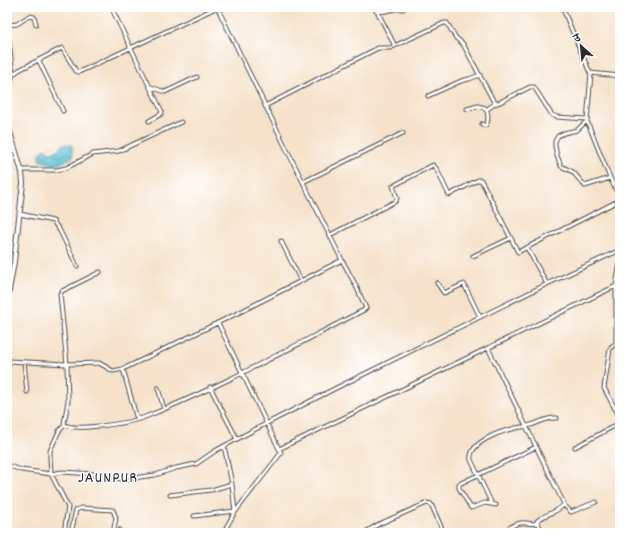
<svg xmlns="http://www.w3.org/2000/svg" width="627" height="540" viewBox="0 0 627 540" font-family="Dekko,'Playpen Sans Deva',sans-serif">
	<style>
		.water { fill: url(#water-waves); stroke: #40747e }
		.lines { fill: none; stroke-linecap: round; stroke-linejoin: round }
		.street-casing { stroke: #494643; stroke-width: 5 }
		.secondary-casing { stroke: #494643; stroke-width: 6 }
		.street { stroke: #fff; stroke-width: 3 }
		.secondary { stroke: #fff; stroke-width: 4 }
		.labels { text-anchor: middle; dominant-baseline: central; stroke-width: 3; stroke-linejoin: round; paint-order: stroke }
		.quarter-label { font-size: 16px; letter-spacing: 1px; fill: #2b2b2b; stroke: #fff }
	</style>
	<defs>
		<pattern id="water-waves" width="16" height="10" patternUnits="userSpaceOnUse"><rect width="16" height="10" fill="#54bdd1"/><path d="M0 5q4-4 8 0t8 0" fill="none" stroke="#469aaa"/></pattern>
	</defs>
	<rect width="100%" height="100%" fill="#fff"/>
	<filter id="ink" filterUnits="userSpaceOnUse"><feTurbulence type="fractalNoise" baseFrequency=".025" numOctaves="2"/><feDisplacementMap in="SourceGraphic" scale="8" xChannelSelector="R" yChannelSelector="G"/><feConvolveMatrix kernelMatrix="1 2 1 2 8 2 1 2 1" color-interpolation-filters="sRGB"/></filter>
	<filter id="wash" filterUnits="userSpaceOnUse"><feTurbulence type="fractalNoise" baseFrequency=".012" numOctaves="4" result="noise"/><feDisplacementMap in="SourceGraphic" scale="16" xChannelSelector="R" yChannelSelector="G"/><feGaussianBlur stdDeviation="0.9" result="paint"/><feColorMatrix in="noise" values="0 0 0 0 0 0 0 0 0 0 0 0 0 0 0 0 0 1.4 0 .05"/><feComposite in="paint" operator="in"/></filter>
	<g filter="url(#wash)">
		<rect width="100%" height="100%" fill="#f6e2ca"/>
		<path class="water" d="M64,144l8,1 1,12 -16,8 -17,-4v-8l5,-4 7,4 7,-4z"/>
	</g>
	<g filter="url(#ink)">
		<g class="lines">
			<g class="street-casing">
				<path id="street" d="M111,7l51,105 -1,2 -12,7
					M375,7l20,39
					M562,7l28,66 30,3
					M376,11c9,3 17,-4 27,-2
					M7,25l10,-1 12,-8 5,1 2,7
					M39,61l24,50
					M591,74l-4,47 23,57 8,16 2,26
					M7,79l12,-9 43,-22 14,23 3,1 139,-65
					M151,87l14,5 32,-15
					M428,96l33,-15 8,-2 11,-4
					M265,106l113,-58h12l54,-25h3l9,15 7,6 31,58 4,1 32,-16h4l18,28 5,2 29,2
					M467,109l11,-3 7,2c4,5 4,14 0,18l-3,-2
					M486,110l10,-7
					M587,121l-10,9 -13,3 -6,3 -3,5v5l2,10 4,10 12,6 12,14 25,-8
					M21,170h36l9,-2 27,-14 26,-3 62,-29
					M303,182l100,-49
					M20,214l33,7 7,10 17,35
					M330,235l66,-34 1,-3 -4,-12 40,-21 3,3 13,27 29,-15h3l37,72 100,-51
					M281,241l20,40
					M527,248l20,36
					M473,256l38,-18
					M620,262l-4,24v56l2,3 2,1
					M100,272l-38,19 -2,3 7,70 1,37 -4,23c7,8 63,-1 75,-5
					M437,283l7,10 20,-9 16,33
					M218,323l63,130 -46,59 -12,21
					M616,344l-4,2 -2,3 -6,39 16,30
					M488,348l76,156c-4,8 -20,10 -27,17l1,3 5,9
					M7,361l60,3 32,-1 14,8 10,-2 119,-58 100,-51
					M24,362l3,30
					M123,369l13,47 2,2 2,1c77,-30 150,-71 224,-109l2,-2 -11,-24 -13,-24 -56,-112 -69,-141
					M210,387l27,52
					M158,388l6,21
					M224,446l8,38 3,28
					M575,447l45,-24
					M279,449l337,-163
					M7,465l14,5 30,4 11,-2 30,2 36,6 12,-3 15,-2 21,-7 20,-4 19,-13 35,-19 86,-44 211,-104 73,-34
					M170,495l41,-5 21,-6
					M492,504l-21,-44c-3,-17 28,-28 41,-31 7,-2 13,-2 19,-4 10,-3 16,-8 26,-7
					M496,505l-11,-2 -14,5 -12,-20v-4l77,-37
					M564,505l7,7 25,-10
					M7,506h1
					M194,516l41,-5
					M226,528l5,5
					M64,533l4,-26 -17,-33 -1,-17v-6l9,-20 6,-6
					M71,533l5,-23 5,-2 32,2 3,8 -3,15
					M118,533l2,-3
					M364,533l15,-9 48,-21 4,1 13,29
					M501,533c6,-3 13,-10 20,-10 6,-1 10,2 16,0"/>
			</g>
			<g class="secondary-casing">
				<path id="secondary" d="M7,30l5,40v6l-5,14
					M7,122l15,50 1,11 -9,79 -7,40"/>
			</g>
			<use href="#street" class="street"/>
			<use href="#secondary" class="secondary"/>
		</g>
	</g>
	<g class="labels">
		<g class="quarter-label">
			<text x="108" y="478">JAUNPUR</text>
		</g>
	</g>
	<rect width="627" height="540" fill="none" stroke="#fff" stroke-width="24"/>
	<g transform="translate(581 46) rotate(333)" stroke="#ffffff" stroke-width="3" paint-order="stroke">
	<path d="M0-3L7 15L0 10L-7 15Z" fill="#2b2b2b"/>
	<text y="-6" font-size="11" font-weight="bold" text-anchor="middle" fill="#2b2b2b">उ</text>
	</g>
</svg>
